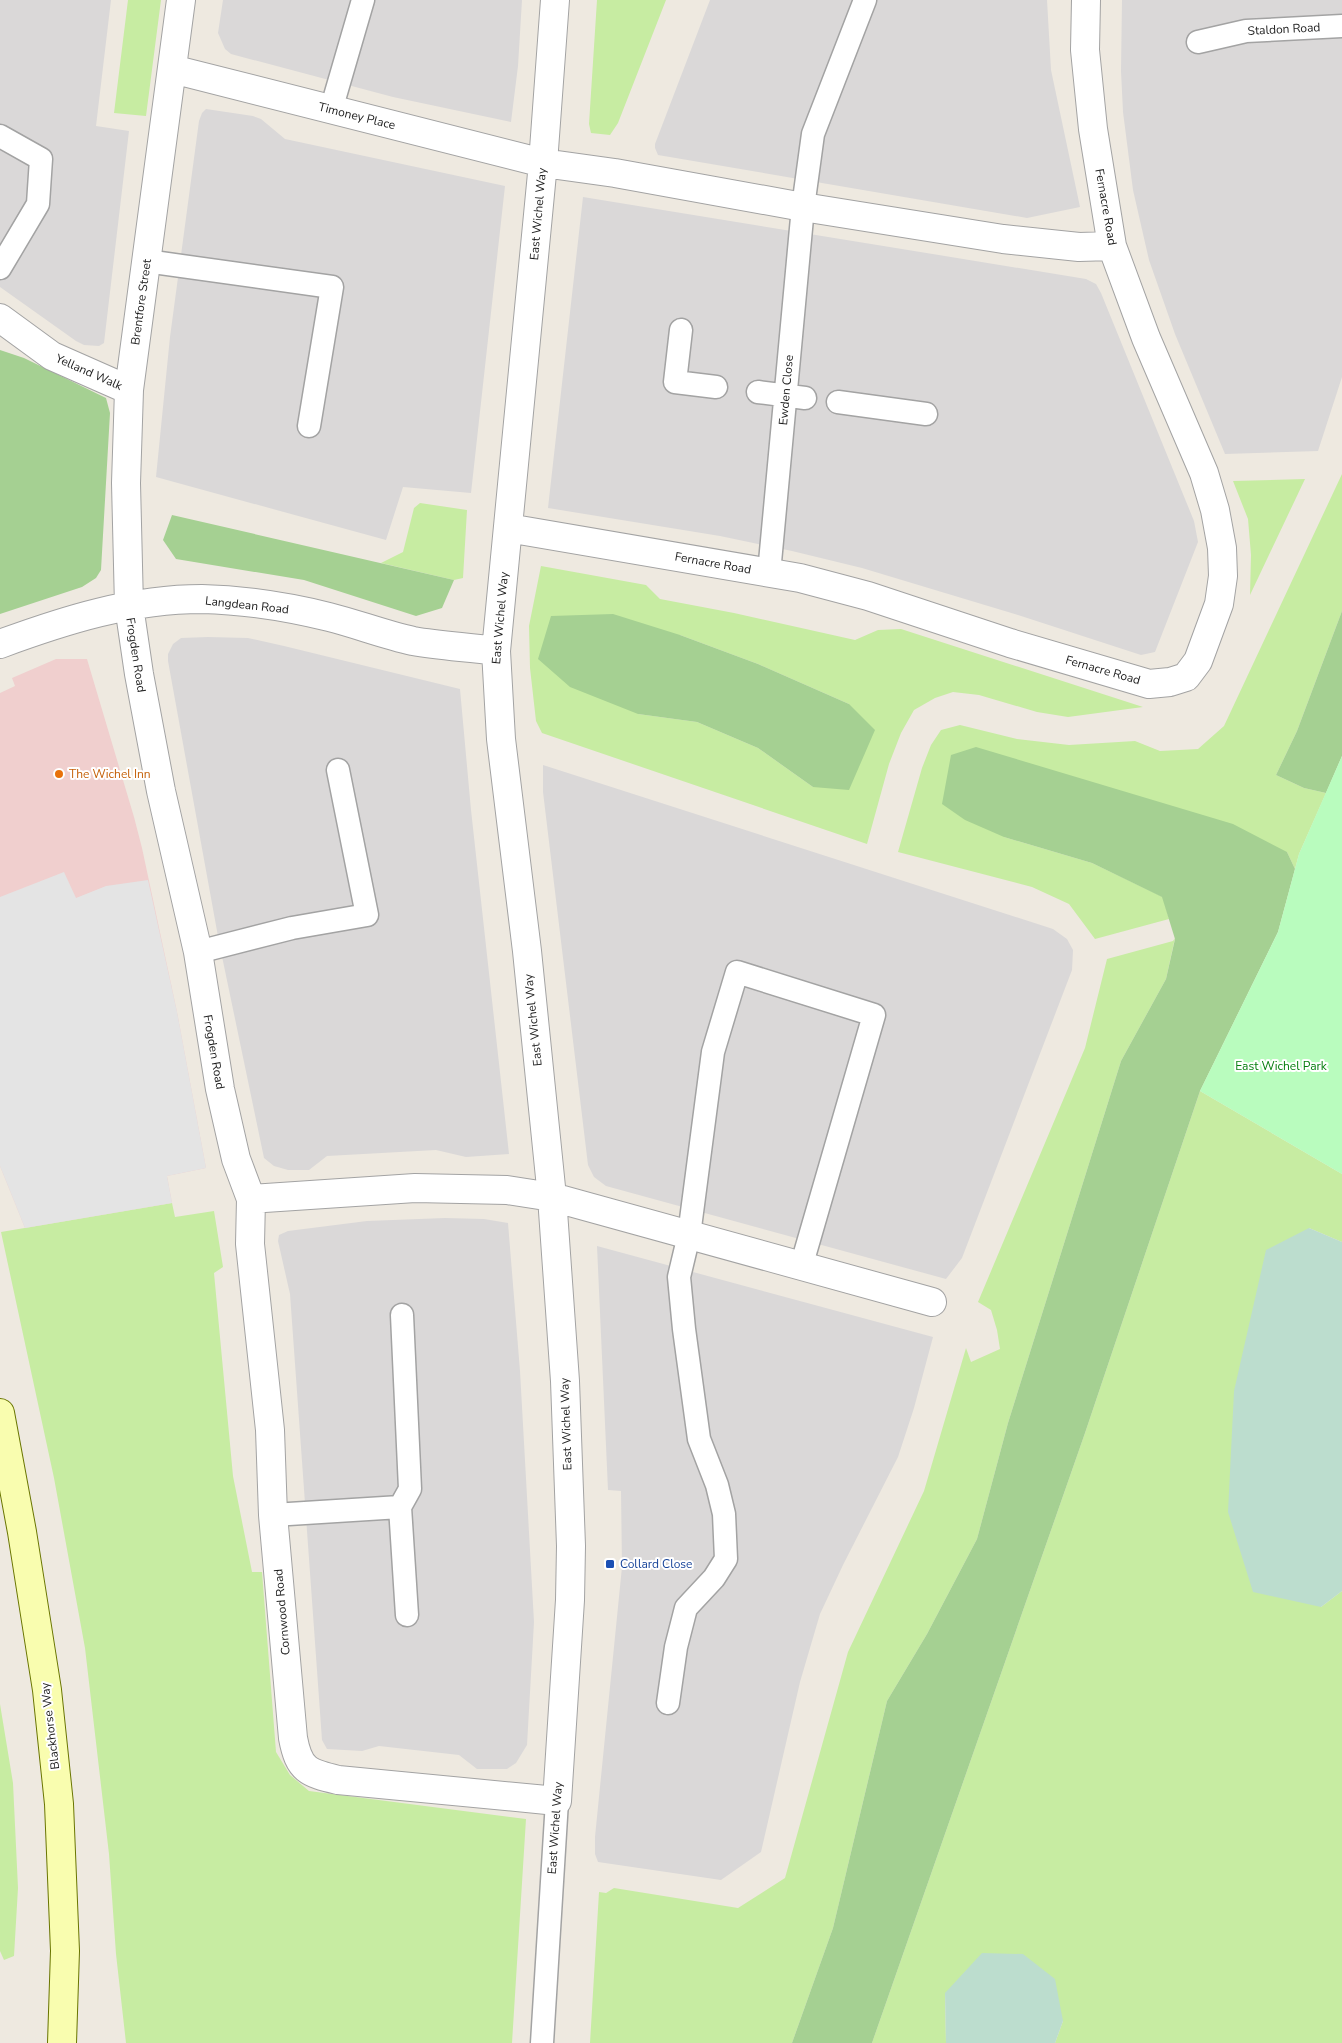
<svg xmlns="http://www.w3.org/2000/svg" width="1342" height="2043" viewBox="0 0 1342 2043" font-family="'Nunito Sans',sans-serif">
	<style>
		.residential { fill: #dad8d8 }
		.commercial { fill: #f0cfce }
		.grass { fill: #c7eca2; fill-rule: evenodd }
		.forest { fill: #a5d092 }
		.wetland { fill: #bcddce }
		.park { fill: #b9fcbe }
		.parking { fill: #e4e4e4 }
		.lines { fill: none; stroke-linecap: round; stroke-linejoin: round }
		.service-casing { stroke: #a3a3a3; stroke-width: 25 }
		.minor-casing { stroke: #a3a3a3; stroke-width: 30 }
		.secondary-casing { stroke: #697500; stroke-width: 30 }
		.service { stroke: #fff; stroke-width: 22 }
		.minor { stroke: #fff; stroke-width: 28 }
		.secondary { stroke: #f9fdaf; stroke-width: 28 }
		.food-dot { fill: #e8710a; stroke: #fff; stroke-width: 2 }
		.transit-dot { fill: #1a4fb4; stroke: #fff; stroke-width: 2 }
		.labels { text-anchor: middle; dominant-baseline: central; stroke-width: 4; stroke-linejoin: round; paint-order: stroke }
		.street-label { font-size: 12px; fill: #1c1c1c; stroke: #fff }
		.food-label { font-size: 12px; fill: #c56008; stroke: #fff; text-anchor: start }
		.park-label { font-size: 12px; fill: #057e0e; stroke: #fff }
		.transit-label { font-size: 12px; fill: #164399; stroke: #fff; text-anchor: start }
	</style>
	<rect width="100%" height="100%" fill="#eee9e0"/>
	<path class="residential" d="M0,0h111l-15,126 33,5 -25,212 -5,3 -15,-1 -8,-4 -76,-54z
		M223,0h299l-4,66 -7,56 -118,-25 -162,-43 -6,-5 -7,-16z
		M710,0h337l4,70 29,137 -53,11 -369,-63 -3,-7v-4z
		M1122,0h220v377l-24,74 -93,3 -50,-120 -26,-74 -16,-70 -10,-78 -2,-41z
		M206,109l47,7 8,3 24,20 220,47 -34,307 -68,-6 -17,53 -230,-63 14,-140 29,-216 3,-8z
		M583,197l503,82 10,5 5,9 93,228 4,21 -43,110 -14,3 -123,-40 -156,-47 -70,-17 -72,-15 -172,-28z
		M208,637l40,1 36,8 176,43 11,121 38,344 -43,3 -30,-7 -109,6 -18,14h-21l-14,-4 -10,-8 -45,-216 -51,-281v-7l5,-10 8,-6z
		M543,765l510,164 14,10 6,11 -1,20 -110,288 -16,21 -340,-93 -12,-9 -6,-12 -45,-373z
		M445,1218l39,1 24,4 12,148 14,251 -7,123 -11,18 -9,6h-30l-18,-14 -80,-9 -17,5 -35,-2 -5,-9 -32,-446 -12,-53 1,-6 9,-4 79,-10z
		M597,1246l336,91 -19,71 -16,49 -55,108 -23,49 -20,68 -39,170 -40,28 -123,-18 -3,-8v-17l27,-270 -1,-76 -13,-1z"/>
	<path class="commercial" d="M56,659h31l47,158 8,31 35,164 29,156 -39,8 5,27 -147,25 -25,-62v-473l15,-7 -3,-8z"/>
	<path class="grass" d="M128,0h33l-15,116 -32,-3z
		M597,0h69l-48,123 -8,12 -19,-2 -2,-9z
		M1342,474v137l-45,120 -21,44 28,13 22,5 -27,61 -4,15 -8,-17 -283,-15 88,26 71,34 6,22 -74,20 -26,-35 -37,-17 -134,-35 24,-84 9,-23 10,-15 19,-5 57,14 52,6 66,-4 25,10 38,-2 26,-23z
		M1305,479l-55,116 1,-40 -3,-36 -15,-38z
		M420,503l47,7 -4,68 -9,2 -73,-17 22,-11 11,-44z
		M541,566l105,19 14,14 74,14 121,27 23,-10 23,-1 242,78 -75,10 -31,-5 -58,-17 -26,-3 -18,6 -21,12 -13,23 -12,31 -22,80 -325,-111 -6,-12 -6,-53 -1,-42zM680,635l78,29 91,40 -36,83 -55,-39 -61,-26 -59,-8z
		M1175,938l-9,41 -45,82 -113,362 -31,116 -50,95 -40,67 -54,227 -41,115h-202l9,-151 7,1 8,-5 124,20 47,-30 63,-226 76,-161 42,-143 5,14 29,-13 -3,-19 -6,-20 -13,-8 107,-254 22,-89 66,-18z
		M1200,1091l142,83v68l-33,-14 12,379 21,-16v452h-287l8,-22 -118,-28 1,50h-74l213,-610z
		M172,1203l3,14 39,-6 9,56 -9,6 19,203 19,96h10l14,180 14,23 19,16 217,28 -14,224h-386l-10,-89 -7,-100 -24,-206 -31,-170 -53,-246z
		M0,1704l13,79 5,105 -4,68 -10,4 -4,-9z"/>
	<path class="forest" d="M0,350l24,8 82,40 4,15 -9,157 -5,8 -14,9 -82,27z
		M172,515l282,65 -12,28 -26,8 -112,-36 -128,-21 -13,-19z
		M1342,611v145l-16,37 -22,-5 -28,-13 21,-44z
		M613,614l67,21 78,29 91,40 26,26 -26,60 -36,-3 -55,-39 -61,-26 -59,-8 -68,-27 -32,-28 13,-43z
		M976,747l257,77 54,28 8,17 -17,63 -78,159 -115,342 -213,610h-80l41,-115 54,-227 40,-67 50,-95 31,-116 113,-362 45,-82 9,-40 -13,-42 -70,-34 -88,-26 -39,-17 -23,-16 9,-49z"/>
	<path class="wetland" d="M1309,1228l33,14v349l-21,16 -68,-15 -25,-80 6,-121 32,-141z
		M982,1953l41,1 32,25 8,42 -8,22h-109l-1,-50z"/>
	<path class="park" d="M1342,756v418l-142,-83 78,-159 21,-78z"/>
	<path class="parking" d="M64,872l12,26 30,-12 42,-6 29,132 29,156 -39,8 5,27 -147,25 -25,-62v-269z"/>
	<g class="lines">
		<g class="service-casing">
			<path id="service" d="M1198,42l48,-11 96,-5
				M331,110l32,-110
				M0,136l41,23 -3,45 -38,64
				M146,261l186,26 -23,139
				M681,330l-6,52 41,5
				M758,392l47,6
				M838,402l88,12
				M769,573l34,-366 10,-73 52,-134
				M198,952l94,-24 75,-13 -29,-145
				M402,1315l8,174 -10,18 7,108
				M273,1515l127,-8
				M668,1703l8,-56 10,-39 28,-30 12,-19 -2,-45 -7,-29 -18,-46 -15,-110 -5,-52 10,-42 24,-183 24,-80 137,43 -73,252
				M542,2043l15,-242"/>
		</g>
		<g class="minor-casing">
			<path id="minor" d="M181,0l-52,390 -3,93 3,123 10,68 22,117 37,161 22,137 16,70 15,40 164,-11 92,2 45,7 380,105
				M172,69l371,94 72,10 188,34 200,32 76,8 33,-1
				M0,318l52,38 77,34
				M508,528l292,50 68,18 142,47 139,41 21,-2 16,-5 12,-16 21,-57 4,-28 -1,-28 -7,-38 -11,-37 -58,-135 -34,-92 -19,-117 -8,-79 1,-50
				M0,644c65,-24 132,-45 202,-45 42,1 86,8 127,18 28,7 56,18 84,24 27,5 55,6 83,10
				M251,1199l-1,45 20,186 3,85 20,223c6,32 15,35 45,42l219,21 13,-201 1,-54 -6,-165 -13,-184 -25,-246 -26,-212 -5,-88 47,-488 12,-163"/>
		</g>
		<g class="secondary-casing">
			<path id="secondary" d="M0,1413l22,119 25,158 12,114 6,147 -3,92"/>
		</g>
		<use href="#service" class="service"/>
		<use href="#minor" class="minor"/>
		<use href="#secondary" class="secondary"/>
	</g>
	<circle class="food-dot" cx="59" cy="774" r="5"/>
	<rect class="transit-dot" x="605" y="1559" width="10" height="10" rx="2.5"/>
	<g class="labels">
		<g class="street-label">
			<text transform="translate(1284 29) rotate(-3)">Staldon Road</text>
			<text transform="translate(357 116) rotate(14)">Timoney Place</text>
			<text transform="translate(1106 207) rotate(80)">Fernacre Road</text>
			<text transform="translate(538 214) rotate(-85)">East Wichel Way</text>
			<text transform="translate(141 302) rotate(-82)">Brentfore Street</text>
			<text transform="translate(89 372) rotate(24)">Yelland Walk</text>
			<text transform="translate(786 390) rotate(-85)">Ewden Close</text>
			<text transform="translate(713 563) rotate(10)">Fernacre Road</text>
			<text transform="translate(247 605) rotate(6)">Langdean Road</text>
			<text transform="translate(500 618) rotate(-85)">East Wichel Way</text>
			<text transform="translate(136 655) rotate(81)">Frogden Road</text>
			<text transform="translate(1103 670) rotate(16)">Fernacre Road</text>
			<text transform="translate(533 1020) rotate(-96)">East Wichel Way</text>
			<text transform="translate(214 1052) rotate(80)">Frogden Road</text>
			<text transform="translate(566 1424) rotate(-92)">East Wichel Way</text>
			<text transform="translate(282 1612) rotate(-95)">Cornwood Road</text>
			<text transform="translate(50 1726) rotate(-97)">Blackhorse Way</text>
			<text transform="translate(555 1828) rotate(-86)">East Wichel Way</text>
		</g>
		<g class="food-label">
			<text x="69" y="774">The Wichel Inn</text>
		</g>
		<g class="park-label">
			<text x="1281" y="1066">East Wichel Park</text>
		</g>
		<g class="transit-label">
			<text x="620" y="1564">Collard Close</text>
		</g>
	</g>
</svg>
